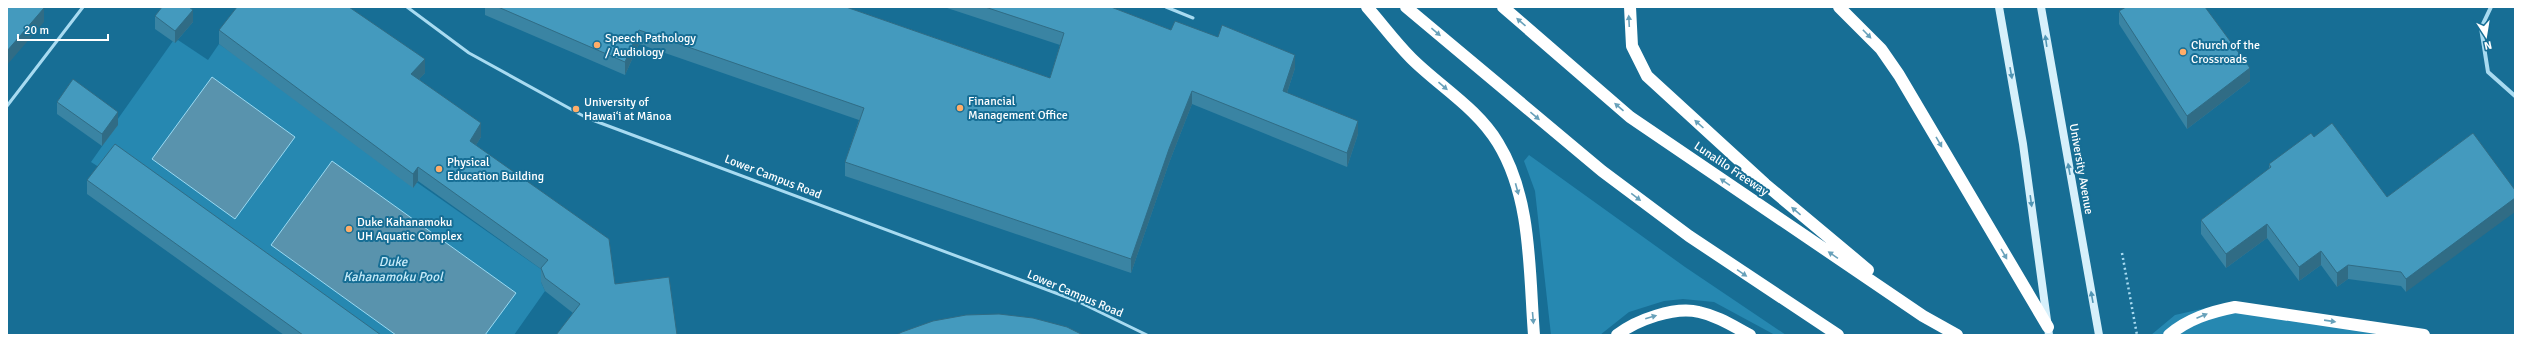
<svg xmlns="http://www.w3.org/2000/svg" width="2522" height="342" viewBox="0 0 2522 342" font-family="Signika,sans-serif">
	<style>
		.green { fill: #2688b1 }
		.water { fill: #5993ad; stroke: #9adaf3 }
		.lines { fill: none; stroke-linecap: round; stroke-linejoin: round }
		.path { stroke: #a8dbf1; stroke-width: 2.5; stroke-dasharray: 2 3; stroke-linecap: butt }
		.lane { stroke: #a8dbf1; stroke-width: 3 }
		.street { stroke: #a8dbf1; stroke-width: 4 }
		.secondary { stroke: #d6f0fb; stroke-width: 8 }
		.highway { stroke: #fff; stroke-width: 12 }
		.wall { fill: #3a84a3 }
		.shaded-wall { fill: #306c85 }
		.building { fill: #449abe; stroke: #306c85 }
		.oneway { fill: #68a1ba }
		.oneway2 { fill: #5095b4 }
		.poi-dot { fill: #ffad68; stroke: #176e95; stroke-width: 1.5 }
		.labels { text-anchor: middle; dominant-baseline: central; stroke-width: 4; stroke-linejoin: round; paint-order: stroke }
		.poi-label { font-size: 12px; fill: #fff; stroke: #176e95; text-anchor: start }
		.street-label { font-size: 12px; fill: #fff; stroke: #176e95 }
		.water-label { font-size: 13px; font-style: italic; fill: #c7ebf9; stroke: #176e95 }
	</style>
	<rect width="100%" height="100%" fill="#176e95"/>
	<path class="green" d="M178,40l30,20 11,-16 329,230 -7,8 4,9 -31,44h-151l-272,-173 26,-37 -2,-2 58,-82 2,2z
		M1529,155l156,112 101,68h-11l-61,-33 -31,-3 -19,2 -35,11 -29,23h-49l-16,-144 -11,-30z
		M2206,308l183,27h-238l24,-20z"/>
	<path class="water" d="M212,77l83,60 -60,82 -83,-60z
		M332,161l184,132 -31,42h-89l-125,-90z"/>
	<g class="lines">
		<path class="path" d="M2122,253l15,82"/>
		<path class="lane" d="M407,7l62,46 118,65 490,183 70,34
			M1166,7l27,11
			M7,106l76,-99"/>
		<path class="street" d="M2491,7l-10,21 7,44 27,24"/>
		<path class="secondary" d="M1999,7l24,137 26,191
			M2041,7l58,328"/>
		<path class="highway" d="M1367,7c15,17 28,35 44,51 28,28 66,50 87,85 34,55 31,129 36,192
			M1406,7l196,164 87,65 149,99
			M1503,7l127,110 293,199 34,19
			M1630,7l2,39 15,30 118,108 103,86
			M1839,7l42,42 18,26 149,252
			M1617,335c19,-15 58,-29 82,-23 19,4 34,14 51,23
			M2169,335c19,-16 41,-23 66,-28l189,28"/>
	</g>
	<path class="wall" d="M485,7h361l204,71 10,-33 -116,-38h167l60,23 124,38 -8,25 71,41 -11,33 -155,-63 -23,59 -38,110 -286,-97v-14l14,-42 -220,-76 -14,31 -140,-60z
		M2119,11l131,70 -63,48 -68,-105z
		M155,16l38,6 -18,21 -20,-14z
		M219,30l206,43 -6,6 62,58 -5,8 139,139 -42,29 -28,-22 -4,-9v-13l-123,-88 -5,7 -194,-144z
		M57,102l61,23 -16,21 -45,-32z
		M2473,133l-67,159 -5,-6 -53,-7 -11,8 -16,-22 -22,16 -32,-43 -41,30 -25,-34v-14l68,-51v-5l45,-27 73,60z
		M87,180l294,155h-97l-197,-141z"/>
	<path class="shaded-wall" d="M44,8v14l-37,43v-14z
		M193,10v12l-18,21v-12z
		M639,30v14l-14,31v-13z
		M1295,55v13l-12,37v-14z
		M425,59v14l-14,15v-14z
		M2250,68v13l-63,48v-13z
		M1192,91v13l-23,59 -38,110v-14l38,-110z
		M118,112v13l-16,21v-12z
		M1358,121v13l-11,33v-14z
		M481,123v14l-11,18v-14z
		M418,167v14l-5,7v-14z
		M2515,198v14l-109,80v-13z
		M2267,224v14l-41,30v-14z
		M2321,251v14l-22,16v-14z
		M2348,265v14l-11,8v-14z"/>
	<path class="building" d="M7,7h36l1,1 -37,43z
		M162,7h27l4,3 -18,21 -20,-15z
		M237,7h112l76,52 -14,15 70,49 -11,18 139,98 6,45 54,-7 8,58h-121l24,-31 -35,-26 -4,-10 7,-8 -130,-93 -5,7 -194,-144z
		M498,7h348l204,71 14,-45 -79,-26h126l60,23 4,-9 43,16 4,-12 73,30 -12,36 75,30 -11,32 -155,-62 -23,58 -38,110 -286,-97 19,-54 -225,-78 -14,32z
		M2126,7h79l45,61 -63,48 -68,-105z
		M73,79l45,33 -16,22 -45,-32z
		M2332,123l55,74 86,-64 42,57v8l-109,81 -5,-7 -53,-7 -11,8 -16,-22 -22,16 -32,-43 -41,30 -25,-34 70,-53 -2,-3 42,-31 3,4z
		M115,144l266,191h-78l-216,-155z
		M999,314l34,4 34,9 16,8h-187l6,-3 31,-11 33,-6z"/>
	<defs><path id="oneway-solid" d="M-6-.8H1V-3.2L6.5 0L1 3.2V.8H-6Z"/></defs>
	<g class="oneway">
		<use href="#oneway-solid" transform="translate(1629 21) rotate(-93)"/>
		<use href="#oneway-solid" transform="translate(1521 22) rotate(-139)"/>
		<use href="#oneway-solid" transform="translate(1436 32) rotate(40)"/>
		<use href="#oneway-solid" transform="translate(1867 34) rotate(46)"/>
		<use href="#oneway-solid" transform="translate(1443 86) rotate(41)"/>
		<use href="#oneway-solid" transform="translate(1619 107) rotate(-139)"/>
		<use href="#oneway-solid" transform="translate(1535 116) rotate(40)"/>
		<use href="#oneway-solid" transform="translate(1699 124) rotate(-138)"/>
		<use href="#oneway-solid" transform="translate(1939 142) rotate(60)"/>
		<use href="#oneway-solid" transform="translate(1725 182) rotate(-146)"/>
		<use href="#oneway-solid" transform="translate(1517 189) rotate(75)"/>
		<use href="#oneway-solid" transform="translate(1636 197) rotate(37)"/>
		<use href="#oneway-solid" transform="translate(1796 211) rotate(-140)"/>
		<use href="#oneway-solid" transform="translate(2004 254) rotate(60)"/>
		<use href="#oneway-solid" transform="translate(1833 255) rotate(-146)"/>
		<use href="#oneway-solid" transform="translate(1742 273) rotate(34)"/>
		<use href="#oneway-solid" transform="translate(2202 316) rotate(-23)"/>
		<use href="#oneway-solid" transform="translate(1651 317) rotate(-16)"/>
		<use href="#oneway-solid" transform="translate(1533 318) rotate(85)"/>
		<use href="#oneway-solid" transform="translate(2330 321) rotate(8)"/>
	</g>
	<g class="oneway2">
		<use href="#oneway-solid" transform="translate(2046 41) rotate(-98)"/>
		<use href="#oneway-solid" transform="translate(2011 73) rotate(80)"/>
		<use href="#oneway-solid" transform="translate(2069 169) rotate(-100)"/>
		<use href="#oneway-solid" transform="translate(2031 201) rotate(82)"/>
		<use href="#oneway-solid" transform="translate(2092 297) rotate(-100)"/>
	</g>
	<g class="poi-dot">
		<circle cx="597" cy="45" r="4"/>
		<circle cx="2183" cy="52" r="4"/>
		<circle cx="960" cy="108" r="4"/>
		<circle cx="576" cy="109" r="4"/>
		<circle cx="439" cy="169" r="4"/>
		<circle cx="349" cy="229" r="4"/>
	</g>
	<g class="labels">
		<g class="poi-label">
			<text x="605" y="38">Speech Pathology<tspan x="605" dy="14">/ Audiology</tspan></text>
			<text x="2191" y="45">Church of the<tspan x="2191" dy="14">Crossroads</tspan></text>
			<text x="968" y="101">Financial<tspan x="968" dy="14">Management Office</tspan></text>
			<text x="584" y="102">University of<tspan x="584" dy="14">Hawaiʻi at Mānoa</tspan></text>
			<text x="447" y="162">Physical<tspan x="447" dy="14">Education Building</tspan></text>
			<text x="357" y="222">Duke Kahanamoku<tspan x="357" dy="14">UH Aquatic Complex</tspan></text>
		</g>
		<g class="street-label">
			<text transform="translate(1731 169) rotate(34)">Lunalilo Freeway</text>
			<text transform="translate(2081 169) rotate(80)">University Avenue</text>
			<text transform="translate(773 177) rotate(21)">Lower Campus Road</text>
			<text transform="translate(1075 294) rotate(23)">Lower Campus Road</text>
		</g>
		<g class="water-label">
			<text x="393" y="262">Duke<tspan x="393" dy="15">Kahanamoku Pool</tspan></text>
		</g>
	</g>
	<rect width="2522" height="342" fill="none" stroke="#ffffff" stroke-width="16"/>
	<g transform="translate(2486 36) rotate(168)" stroke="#176e95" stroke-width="3" paint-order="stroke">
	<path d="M0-3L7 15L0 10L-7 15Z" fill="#ffffff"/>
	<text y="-6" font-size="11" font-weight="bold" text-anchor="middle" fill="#ffffff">N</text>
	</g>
	<path d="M18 34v6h90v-6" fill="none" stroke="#ffffff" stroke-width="2"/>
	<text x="24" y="34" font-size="12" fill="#ffffff" stroke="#176e95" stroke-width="3" paint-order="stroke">20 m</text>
</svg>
